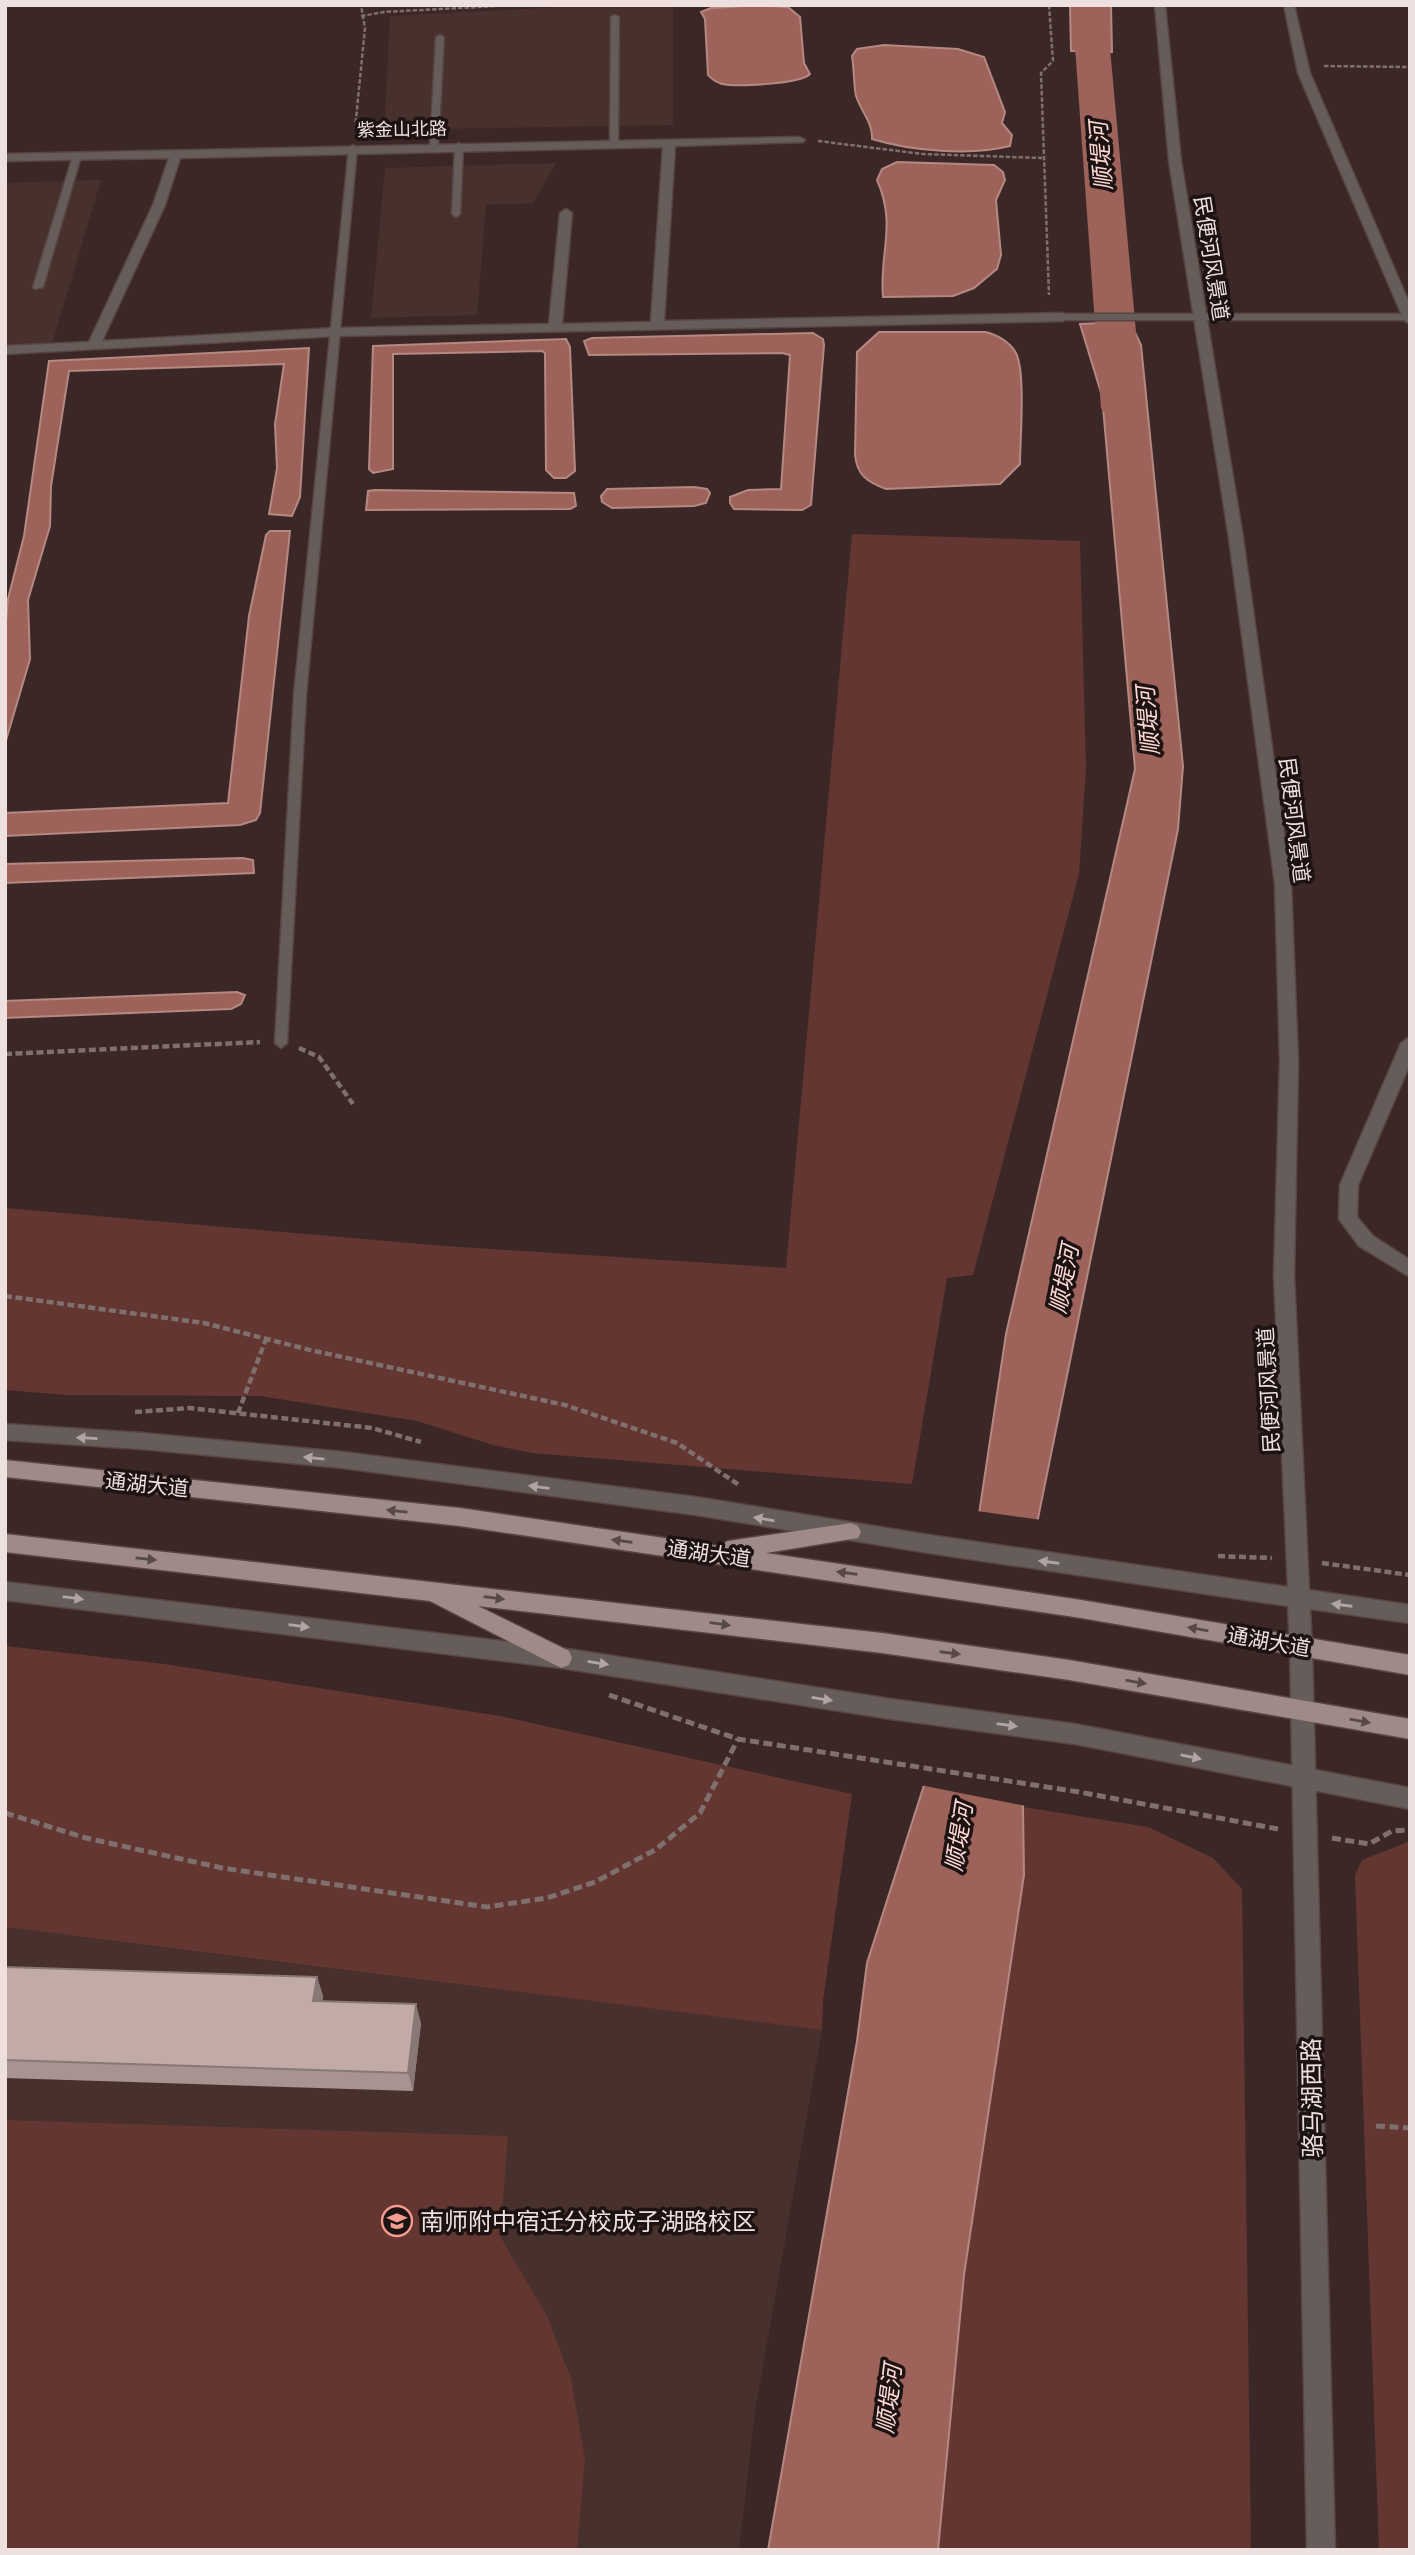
<svg xmlns="http://www.w3.org/2000/svg" width="1415" height="2555" viewBox="0 0 1415 2555" font-family="'Asap Condensed','Noto Sans SC',sans-serif">
	<style>
		.built { fill: #48302c }
		.green { fill: #633631 }
		.water { fill: #9d635b; stroke: #b58882; stroke-width: 2 }
		.pier { fill: #3b2826 }
		.lines { fill: none; stroke-linecap: round; stroke-linejoin: round }
		.river { fill: #9d635b; fill-rule: evenodd }
		.service-casing { stroke: #574543; stroke-width: 3 }
		.minor-casing { stroke: #574543; stroke-width: 3 }
		.tertiary-casing { stroke: #574543; stroke-width: 3 }
		.primary-casing { stroke: #574543; stroke-width: 3 }
		.path-far2 { stroke: #7f6f6d; stroke-width: 2.5; stroke-dasharray: 4.5 2; stroke-linecap: butt }
		.path-far1 { stroke: #7f6f6d; stroke-width: 4.5; stroke-dasharray: 7 3.5; stroke-linecap: butt }
		.path { stroke: #7f6f6d; stroke-width: 5; stroke-dasharray: 9 4.5; stroke-linecap: butt }
		.service { fill: #665d5b; fill-rule: evenodd }
		.minor { fill: #665d5b; fill-rule: evenodd }
		.tertiary { fill: #665d5b; fill-rule: evenodd }
		.primary { fill: #9e8a87; fill-rule: evenodd }
		.wall { fill: #a79390 }
		.shaded-wall { fill: #887875 }
		.building { fill: #c2aba7; stroke: #887875; stroke-width: 2 }
		.oneway { fill: #b0a5a3 }
		.oneway2 { fill: #564947 }
		.labels { text-anchor: middle; dominant-baseline: central; stroke-width: 7; stroke-linejoin: round; paint-order: stroke }
		.far-street-label { font-size: 18px; fill: #ede0de; stroke: #1c1312 }
		.street-label { font-size: 21px; fill: #ede0de; stroke: #1c1312 }
		.water-label { font-size: 23px; font-style: italic; fill: #fed9d3; stroke: #1c1312 }
		.near-street-label { font-size: 24px; fill: #ede0de; stroke: #1c1312 }
		.near-poi-label { font-size: 24px; fill: #ede0de; stroke: #1c1312; text-anchor: start }
	</style>
	<rect width="100%" height="100%" fill="#3b2826"/>
	<path class="built" d="M599,5h74v120l-289,5 6,-114z
		M556,163l-23,40 -47,2 -9,110 -106,3 14,-150z
		M101,180l-49,164 -47,2v-163z
		M5,1927l817,103 -67,382 -16,138h-734z"/>
	<path class="green" d="M852,534l228,7 6,227 -7,106 -106,401 -26,3 -35,206 -380,-31 -39,-8 -76,-24 -157,-25 -193,-1 -62,-5v-182l440,38 341,22z
		M5,1646l159,18 336,52 352,78 -29,207 -1,29 -817,-103z
		M1023,1807l125,20 65,31 29,31 9,661h-313l26,-275 60,-400z
		M1410,1841v709h-31l-24,-675 7,-15z
		M5,2120l503,16 -8,100 48,82 23,61 14,80 -8,91h-572z"/>
	<path class="water" d="M760,5l28,2 12,10 4,46 6,11c-9,10 -73,13 -88,10 -6,-2 -10,-4 -14,-9l-3,-56 -4,-7 10,-4z
		M1070,5h41l1,47 -41,-1z
		M884,45l74,4 26,8 21,55 -3,11 10,12 -2,11c-39,10 -99,5 -138,-7 1,-16 -11,-28 -16,-43 -2,-7 -2,-29 -4,-40l5,-7z
		M897,162l97,3 9,7 2,8 -9,20 5,55 -4,14 -23,19 -21,8 -70,1c-4,-44 14,-72 -6,-117l5,-11z
		M1127,322l6,6 8,17 42,421 -5,63 -146,719 -9,259 1,68 -60,400 -26,275h-170l89,-509 10,-78 84,-262 55,-367 129,-565 -33,-373 -22,-72z
		M879,332h106c11,2 25,10 31,21 10,21 4,86 4,111l-20,20 -114,5c-19,-7 -29,-14 -31,-34l2,-103z
		M813,333l10,6 1,6 -13,160 -9,5 -68,-1 -4,-6v-6l18,-7 33,-1 9,-134 -8,-2 -193,2 -5,-14 8,-3z
		M566,339l4,8 5,124 -9,7h-12l-8,-8 -1,-117 -3,-2 -149,3v115l-20,4 -4,-4 4,-123z
		M309,348l-9,149 -8,19 -23,-2 8,-46 -2,-44 9,-60 -215,7 -18,115 -1,40 -22,74 2,59 -25,85v-111l3,-34 16,-63 25,-175z
		M694,487l13,2 3,4 -4,10 -12,3 -82,2 -10,-6 -1,-6 6,-7z
		M375,490l199,3 2,13 -6,3 -204,1 2,-19z
		M270,531h20l-30,282 -4,7 -16,5 -235,11v-23l223,-10 21,-187 17,-81z
		M243,858l10,2 1,13 -249,10v-19z
		M237,992l8,3 -4,9 -10,5 -226,9v-17z"/>
	<path class="pier" d="M977,1511l65,9 -6,29 -10,257 -106,-21 28,-85z"/>
	<g class="lines">
		<path class="river" d="M1072,5h34l37,403 -6,9 -15,4 -15,-4 -6,-9z"/>
		<g class="service-casing">
			<path id="service" d="M615,15l4,2 -1,126 -4,3 -4,-3 1,-126z
				M440,35l4,2 -6,109 -4,3 -4,-3 6,-109z
				M459,143l4,3 -3,68 -4,3 -4,-3 3,-68z
				M353,145l4,3 -51,547 -19,348 -6,5 -6,-5 19,-348 55,-547z
				M77,153l4,3 -38,131 -8,2 -2,-2 40,-131z
				M1410,314v6h-347l-5,-3 5,-3z"/>
		</g>
		<g class="minor-casing">
			<path id="minor" d="M1155,5h10l16,156 62,377 48,346 7,177 -4,215 15,314 101,15v18l-100,-14 2,38 -3,7 -8,3 -8,-3 -3,-7 -2,-41 -359,-53 -233,-38 -353,-47 -201,-19 -137,-9v-16l137,9 201,19 353,45 233,38 359,52 -14,-311 6,-215 -5,-177 -46,-346 -60,-377z
				M1284,5h10l16,68 100,232v19l-6,-4 -106,-247z
				M799,137l6,3 -2,2 -128,4 -11,175 399,-8 6,4 -6,4 -727,15 -331,18v-8l84,-4 64,-137 16,-47 -164,3v-7zM663,147l-12,175 -89,2 10,-111 -6,-4 -6,4 -11,111 -213,4 -234,13 63,-136 15,-47z
				M1410,1037v27l-52,121 -1,32 16,19 37,24v17l-51,-31 -20,-27 1,-34 61,-142z
				M5,1582l556,66 330,51 184,25 335,64v21l-335,-65 -184,-25 -330,-51 -556,-68z"/>
		</g>
		<g class="tertiary-casing">
			<path id="tertiary" d="M1301,1637l8,3 3,7 23,903h-28l-17,-903 3,-7z"/>
		</g>
		<g class="primary-casing">
			<path id="primary" d="M5,1460l455,48 259,38 9,-5 123,-18 7,3 3,6 -3,6 -92,15 315,47 329,55v20l-329,-57 -621,-92 -455,-49z
				M5,1534l877,99 187,27 341,59v20l-341,-59 -187,-27 -404,-47 91,45 3,7 -3,7 -8,3 -131,-67 -425,-49z"/>
		</g>
		<path class="path-far2" d="M1049,5l4,56 -12,12 8,222
			M361,16l23,-4 132,-7
			M1324,66l86,1
			M355,129l10,-101 -4,-23
			M818,141l105,13 119,4"/>
		<path class="path-far1" d="M299,1048l20,9 34,47
			M5,1054l255,-12
			M5,1296l199,27 106,27 255,55 112,38 62,42
			M135,1412l54,-4 183,20 49,14
			M238,1413l28,-74
			M1218,1556l54,2
			M1322,1563l88,12"/>
		<path class="path" d="M609,1695l129,44 341,53 199,37
			M5,1813l81,25 136,30 265,39 60,-9 48,-16 60,-32 45,-37 38,-74
			M1332,1838l37,6 23,-13 18,-1
			M1376,2126l34,2"/>
		<use href="#service" class="service"/>
		<use href="#minor" class="minor"/>
		<use href="#tertiary" class="tertiary"/>
		<use href="#primary" class="primary"/>
	</g>
	<path class="wall" d="M5,1967l312,10 6,19 -1,5 99,22 -8,68 -408,-13z"/>
	<path class="shaded-wall" d="M317,1977l6,19 -4,24 -6,-19z
		M416,2004l5,19 -8,68 -5,-18z"/>
	<path class="building" d="M5,1967l312,10 -4,24 103,3 -8,69 -403,-13z"/>
	<defs><path id="oneway-solid" d="M-6-.8H1V-3.2L6.5 0L1 3.2V.8H-6Z" transform="scale(1.75)"/></defs>
	<g class="oneway">
		<use href="#oneway-solid" transform="translate(87 1438) rotate(-177)"/>
		<use href="#oneway-solid" transform="translate(314 1458) rotate(-174)"/>
		<use href="#oneway-solid" transform="translate(539 1487) rotate(-173)"/>
		<use href="#oneway-solid" transform="translate(764 1519) rotate(-170)"/>
		<use href="#oneway-solid" transform="translate(1049 1562) rotate(-172)"/>
		<use href="#oneway-solid" transform="translate(73 1598) rotate(7)"/>
		<use href="#oneway-solid" transform="translate(1342 1605) rotate(-172)"/>
		<use href="#oneway-solid" transform="translate(299 1626) rotate(7)"/>
		<use href="#oneway-solid" transform="translate(598 1663) rotate(9)"/>
		<use href="#oneway-solid" transform="translate(822 1699) rotate(9)"/>
		<use href="#oneway-solid" transform="translate(1007 1725) rotate(8)"/>
		<use href="#oneway-solid" transform="translate(1191 1757) rotate(11)"/>
	</g>
	<g class="oneway2">
		<use href="#oneway-solid" transform="translate(397 1511) rotate(-174)"/>
		<use href="#oneway-solid" transform="translate(622 1541) rotate(-172)"/>
		<use href="#oneway-solid" transform="translate(146 1559) rotate(6)"/>
		<use href="#oneway-solid" transform="translate(847 1573) rotate(-172)"/>
		<use href="#oneway-solid" transform="translate(494 1598) rotate(7)"/>
		<use href="#oneway-solid" transform="translate(720 1624) rotate(7)"/>
		<use href="#oneway-solid" transform="translate(1198 1629) rotate(-170)"/>
		<use href="#oneway-solid" transform="translate(950 1653) rotate(8)"/>
		<use href="#oneway-solid" transform="translate(1136 1682) rotate(10)"/>
		<use href="#oneway-solid" transform="translate(1360 1721) rotate(10)"/>
	</g>
	<defs>
		<g id="school-ring" transform="scale(1.575)"><circle r="9.5" fill="#1c1312" stroke="#f59c91" stroke-width="1.5"/><path d="M0-5L7-2L0 1L-7-2ZM-4 1L0 2.5L4 1V4Q0 6-4 4Z" fill="#f59c91"/></g>
	</defs>
	<g fill-rule="evenodd">
		<use href="#school-ring" x="397" y="2221"/>
	</g>
	<g class="labels">
		<g class="far-street-label">
			<text transform="translate(402 129) rotate(-1)">紫金山北路</text>
		</g>
		<g class="street-label">
			<text transform="translate(1212 258) rotate(81)">民便河风景道</text>
			<text transform="translate(1295 820) rotate(83)">民便河风景道</text>
			<text transform="translate(1268 1390) rotate(-93)">民便河风景道</text>
			<text transform="translate(147 1484) rotate(6)">通湖大道</text>
			<text transform="translate(709 1553) rotate(8)">通湖大道</text>
			<text transform="translate(1269 1641) rotate(10)">通湖大道</text>
		</g>
		<g class="water-label">
			<text transform="translate(1101 156) rotate(-95)">顺堤河</text>
			<text transform="translate(1148 721) rotate(-95)">顺堤河</text>
			<text transform="translate(1064 1279) rotate(-79)">顺堤河</text>
			<text transform="translate(959 1837) rotate(-81)">顺堤河</text>
			<text transform="translate(889 2399) rotate(-83)">顺堤河</text>
		</g>
		<g class="near-street-label">
			<text transform="translate(1312 2098) rotate(-91)">骆马湖西路</text>
		</g>
		<g class="near-poi-label">
			<text x="420" y="2221">南师附中宿迁分校成子湖路校区</text>
		</g>
	</g>
	<rect width="1415" height="2555" fill="none" stroke="#ede0de" stroke-width="14"/>
</svg>
